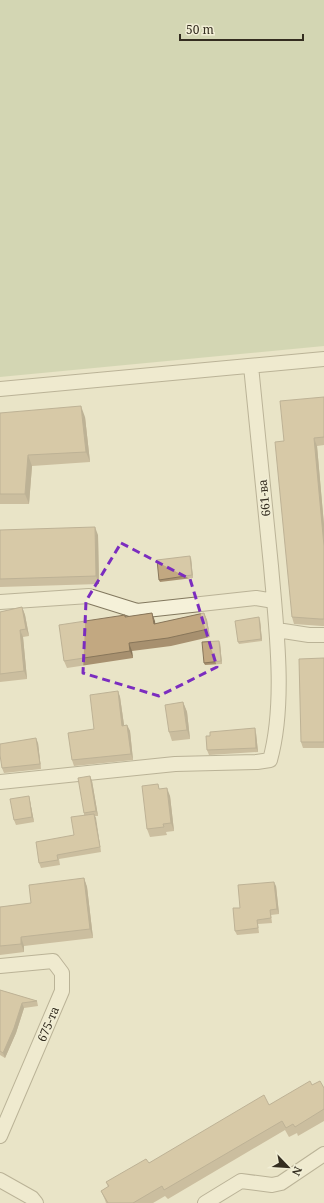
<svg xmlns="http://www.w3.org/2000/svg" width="324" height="1203" viewBox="0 0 324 1203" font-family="'Noto Serif',serif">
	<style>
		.green { fill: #b9c69c }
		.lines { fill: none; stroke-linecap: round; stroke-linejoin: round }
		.street-casing { stroke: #82785e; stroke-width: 16 }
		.street { stroke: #f5f1d9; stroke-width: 14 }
		.wall { fill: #a7906f }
		.shaded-wall { fill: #88765a }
		.building { fill: #c2a881; stroke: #88765a }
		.marked { fill: none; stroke: #7b2cbf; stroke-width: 3; stroke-dasharray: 8 5; stroke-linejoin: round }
		.labels { text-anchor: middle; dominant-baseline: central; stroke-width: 3; stroke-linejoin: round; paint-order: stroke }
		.street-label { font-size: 12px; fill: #342d20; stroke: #f1eed5 }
	</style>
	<rect width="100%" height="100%" fill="#e9e4c7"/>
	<path class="green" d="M0,0h324v346l-324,31z"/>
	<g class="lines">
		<g class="street-casing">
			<path id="street" d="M0,389l324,-30
				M0,602l89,-6 48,15 119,-13 18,3
				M277,630l32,5h15
				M0,782l175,-18 82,-2 13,-2c16,-57 6,-135 1,-194 -7,-66 -13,-133 -20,-200
				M0,966l53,-5 9,12v18l-62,145
				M0,1180l32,18 4,5
				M205,1203l36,-22 31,4 9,-2 43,-29"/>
		</g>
		<use href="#street" class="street"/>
	</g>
	<path class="wall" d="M324,397v48l-7,1 7,79v101h-2l-28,-2 -2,-7 -8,-176z
		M0,413l85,4 5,45 -58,4 -3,38h-29z
		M0,530l98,5 1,49 -99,3z
		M191,558l2,20 -33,4 -1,-2z
		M22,607l3,8 4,21 -6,1 4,42 -27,3v-70z
		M152,613l3,11 49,-11 3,7 3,17 -39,9 -39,5 1,7 -66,10 -3,-7 61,-46 1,2z
		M260,620l2,21 -23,3 -1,-2z
		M220,643l2,21 -17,1 -1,-2z
		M324,658v90h-21l-2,-6z
		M118,691l2,6 4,28h3l3,6 3,29 -59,6 -2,-6 22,-31z
		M183,702l4,10 3,27 -18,2 -3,-9z
		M256,733l2,19 -49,3 -2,-5z
		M38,743l3,26 -37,4 -2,-5z
		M90,776l2,5 6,35h-3l6,36 -42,7 1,6 -19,3 -2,-5 35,-28 10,-20v-2z
		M160,789l10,7 4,35 -8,1 1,3 -17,2 -3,-8z
		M29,796l1,5 4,21 -18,3 -2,-5z
		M84,878l3,9 6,51 -69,8v6l-24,3v-48l31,-4z
		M276,886l3,28 -8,1 1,8 -14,1 1,9 -22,2 -2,-4 5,-23z
		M0,990l37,11 1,5 -14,2 -8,25 -11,25 -5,-3z
		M312,1085l12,3v33l-26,15 -1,-3 -8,4 -4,-7 -117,69 -3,-3 -12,7h-47l-1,-3 -4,-9 7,-4 -2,-5 43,-19 120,-58z"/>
	<path class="shaded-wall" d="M81,406l4,11 5,45 -4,-10z
		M314,438l3,8 7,79v21z
		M28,455l4,11 -3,38 -4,-10z
		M95,527l3,8 1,49 -3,-8z
		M190,556l1,2 2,20 -1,-3z
		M22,607l3,8 4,21 -3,-7z
		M152,613l3,8 1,10 -2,-7z
		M204,613l3,7 3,17z
		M259,617l1,3 2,21 -1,-2z
		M20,630l3,7 4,42 -3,-8z
		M219,641l1,2 2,21 -1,-3z
		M129,643l3,8 1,7 -3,-7z
		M118,691l2,6 5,35 -3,-6z
		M183,702l4,10 3,27 -3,-9z
		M127,725l3,6 3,29 -2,-6z
		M255,728l1,5 2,19 -2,-4z
		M36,738l2,5 3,26 -1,-5z
		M90,776l2,5 6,35 -2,-5z
		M167,788l3,8 4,35 -3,-8z
		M29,796l1,5 4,21 -2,-5z
		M94,814l2,4 5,34 -1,-5z
		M84,878l3,9 6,51 -3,-9z
		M274,882l2,4 3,28 -2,-5z
		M21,937l3,9v6l-3,-8z
		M22,1003l2,5 -8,25 -11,25 -2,-5z"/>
	<path class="building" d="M324,397v40l-10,1 10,108v73h-4l-28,-2 -17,-175 9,-1 -4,-40z
		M81,406l5,46 -58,3 -3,39h-25v-81z
		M95,527l1,49 -96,3v-49z
		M190,556l2,19 -33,5 -2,-20z
		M22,607l4,22 -6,1 4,41 -24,3v-62z
		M152,613l2,11 50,-11 4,16 -40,9 -39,5 1,8 -66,10 -5,-36 66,-10v2z
		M259,617l2,22 -23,3 -3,-21z
		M219,641l2,20 -17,2 -2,-21z
		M324,658v84h-23l-2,-83z
		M118,691l4,35 5,-1 4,29 -59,6 -4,-27 26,-4 -4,-34z
		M183,702l4,28 -18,2 -4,-27z
		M255,728l1,20 -49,2 -1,-14h4v-4z
		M36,738l4,26 -38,4 -2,-13v-11z
		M90,776l6,35 -12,2 -6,-35z
		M158,784l1,5 8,-1 4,35 -8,1 1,3 -17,2 -5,-43z
		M29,796l3,21 -18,3 -4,-21z
		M94,814l6,33 -43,8 1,5 -19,3 -3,-21 38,-7 -3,-18z
		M84,878l6,51 -69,8v7l-21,2v-39l31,-4 -2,-18z
		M274,882l3,27 -7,1 1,8 -14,2 1,8 -23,3 -2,-23h7l-2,-23z
		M0,990l37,11 -15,2 -8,25 -11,25 -3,-2z
		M310,1081l2,4 8,-4 4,7v21l-29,18 -2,-3 -7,4 -4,-7 -118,69 -2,-4 -29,17h-25l-7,-12 8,-5 -3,-4 40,-23 3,4 115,-68 5,10z"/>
	<path d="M0 0H324V1203H0ZM121,543l69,36 27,88 -58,29 -76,-23 3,-72z" fill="#e9e4c7" fill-opacity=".55" fill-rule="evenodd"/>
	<path class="marked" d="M121,543l69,36 27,88 -58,29 -76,-23 3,-72z"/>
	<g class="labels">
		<g class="street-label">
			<text transform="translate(264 498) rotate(-96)">661-ва</text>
			<text transform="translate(48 1024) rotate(-67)">675-та</text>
		</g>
	</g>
	<g transform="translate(288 1167) rotate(115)" stroke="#f1eed5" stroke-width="3" paint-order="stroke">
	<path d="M0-3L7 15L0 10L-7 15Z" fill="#342d20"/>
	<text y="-6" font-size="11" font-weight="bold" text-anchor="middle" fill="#342d20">N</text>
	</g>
	<path d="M180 34v6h123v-6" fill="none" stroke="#342d20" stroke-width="2"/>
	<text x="186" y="34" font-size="12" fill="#342d20" stroke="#f1eed5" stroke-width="3" paint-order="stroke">50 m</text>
</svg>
